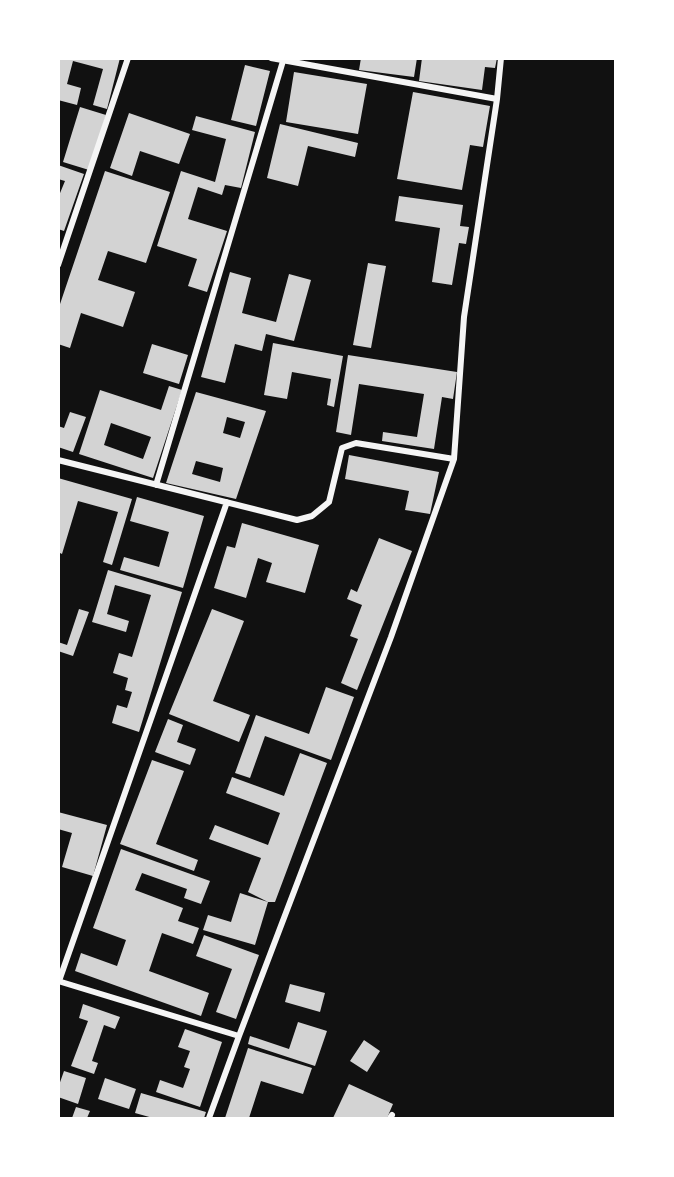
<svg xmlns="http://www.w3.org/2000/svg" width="674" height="1177" viewBox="0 0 674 1177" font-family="Lato,sans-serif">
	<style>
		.building { fill: #d3d3d3; fill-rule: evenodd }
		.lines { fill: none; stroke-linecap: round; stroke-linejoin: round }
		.minor { stroke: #f5f5f5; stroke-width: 6 }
	</style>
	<rect width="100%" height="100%" fill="#111"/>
	<path class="building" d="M60,58h60l-13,51 -14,-4 10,-36 -30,-8 -6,23 14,4 -4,17 -19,-5v-34z
		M361,58h56l-3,19 -55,-7z
		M422,58h29l13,2v-2h33l-2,10 -10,-1 -3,23 -63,-9z
		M245,65l25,6 -14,55 -25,-6z
		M294,72l73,12 -9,50 -72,-12z
		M413,92l77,14 -7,41 -13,-2 -8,45 -65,-11z
		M80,107l26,8 -17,55 -26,-8z
		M129,113l61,21 -11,30 -39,-13 -8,25 -22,-8z
		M196,116l59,16 -14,56 -16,-3 -3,10 -24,-8 -10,32 39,12 -20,61 -19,-6 9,-27 -40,-13 24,-75 34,11 11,-43 -34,-9z
		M280,124l78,19 -3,14 -47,-11 -10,40 -31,-8z
		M58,165l26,9 -20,57 -6,-2v-31l7,-17 -7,-2z
		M105,171l65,21 -24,71 -38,-12 -10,29 37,12 -12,35 -42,-14 -11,35 -12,-4v-34z
		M399,196l64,9 -3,21 9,1 -3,17 -7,-1 -7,42 -20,-3 8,-54 -45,-7z
		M368,263l18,3 -15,82 -18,-3z
		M230,272l21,6 -9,35 34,9 13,-48 22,6 -17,61 -28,-7 -4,17 -27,-7 -10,39 -24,-6z
		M273,343l70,13 -9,51 -7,-2 4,-26 -39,-7 -5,27 -23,-4z
		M152,344l36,11 -9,29 -36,-11z
		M348,355l109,17 -4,27 -11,-2 -8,52 -52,-8 1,-9 34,5 7,-43 -65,-10 -8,51 -15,-3z
		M169,386l13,4 -29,88 -74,-24 21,-64 61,20zM111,423l40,14 -8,22 -39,-14z
		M196,392l70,19 -30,88 -70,-16zM227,417l18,5 -5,16 -17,-5zM196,461l27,7 -3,14 -28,-8z
		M70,412l16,5 -13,35 -15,-5v-21l6,2z
		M349,455l90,17 -9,42 -25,-4 4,-19 -64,-12z
		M58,478l74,21 -20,66 -9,-3 15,-50 -40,-11 -16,53 -4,-2z
		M137,497l67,19 -21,72 -63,-18 4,-13 35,10 10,-35 -39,-11z
		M242,523l77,22 -14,48 -39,-11 6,-19 -14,-5 -12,40 -32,-10 13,-42 8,2z
		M379,538l33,13 -55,139 -16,-7 17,-44 -8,-3 12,-31 -15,-6 4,-10 6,3z
		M108,570l74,22 -43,140 -27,-9 5,-18 10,3 5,-16 -7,-2 3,-12 -15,-5 6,-20 13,4 19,-62 -36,-10 -8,29 22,7 -3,11 -34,-10z
		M79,609l10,3 -16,44 -15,-5v-9l9,3z
		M212,609l32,12 -31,80 37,14 -11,27 -70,-28z
		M326,687l28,10 -23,63 -66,-24 -15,42 -15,-5 21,-58 53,19z
		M168,719l15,6 -6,17 19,7 -6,16 -35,-13z
		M300,753l27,10 -52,139h-7l-13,43 -52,-15 5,-15 23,7 9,-29 28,9 -20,-10 13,-34 -52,-19 6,-14 53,20 12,-32 -54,-20 6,-16 52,19z
		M152,760l32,11 -28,73 42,16 -4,11 -74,-27z
		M58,812l49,13 -14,51 -31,-9 10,-34 -14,-4z
		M121,849l89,32 -9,23 -17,-6 3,-9 -45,-16 -7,17 48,18 -5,13 21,7 -6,16 -31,-11 -13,38 60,22 -8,23 -126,-45 6,-18 36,13 9,-26 -33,-12z
		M204,935l55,20 -23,64 -20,-7 16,-43 -36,-13z
		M290,984l35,9 -5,19 -35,-10z
		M83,1004l37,13 -5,12 -11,-4 -12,36 6,2 -4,11 -23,-8 17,-45 -9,-3z
		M298,1022l29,9 -12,35 -67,-22 2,-8 39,13z
		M185,1029l37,13 -22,65 -44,-15 4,-12 23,8 7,-19 -6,-2 6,-16 -12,-4z
		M364,1040l16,11 -13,21 -17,-11z
		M248,1048l64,20 -9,26 -42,-13 -12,37h-24z
		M64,1071l22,7 -8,26 -20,-7v-9z
		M105,1078l31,11 -7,20 -31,-10z
		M349,1084l44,20 -6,14h-54z
		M141,1093l65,19 -2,6h-51l-18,-5z
		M76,1107l14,4 -3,7h-15z"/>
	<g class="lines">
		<path class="minor" d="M271,58l226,41
			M58,265l70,-207
			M58,460l239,60 15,-4 17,-14 13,-54 14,-5 98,16
			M156,485l127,-424
			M58,981l181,55
			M59,981l168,-479
			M209,1118l30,-82 152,-399 63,-178 10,-142 33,-218 4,-41
			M390,1118l2,-3"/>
	</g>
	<rect width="674" height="1177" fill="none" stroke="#ffffff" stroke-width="120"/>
</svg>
